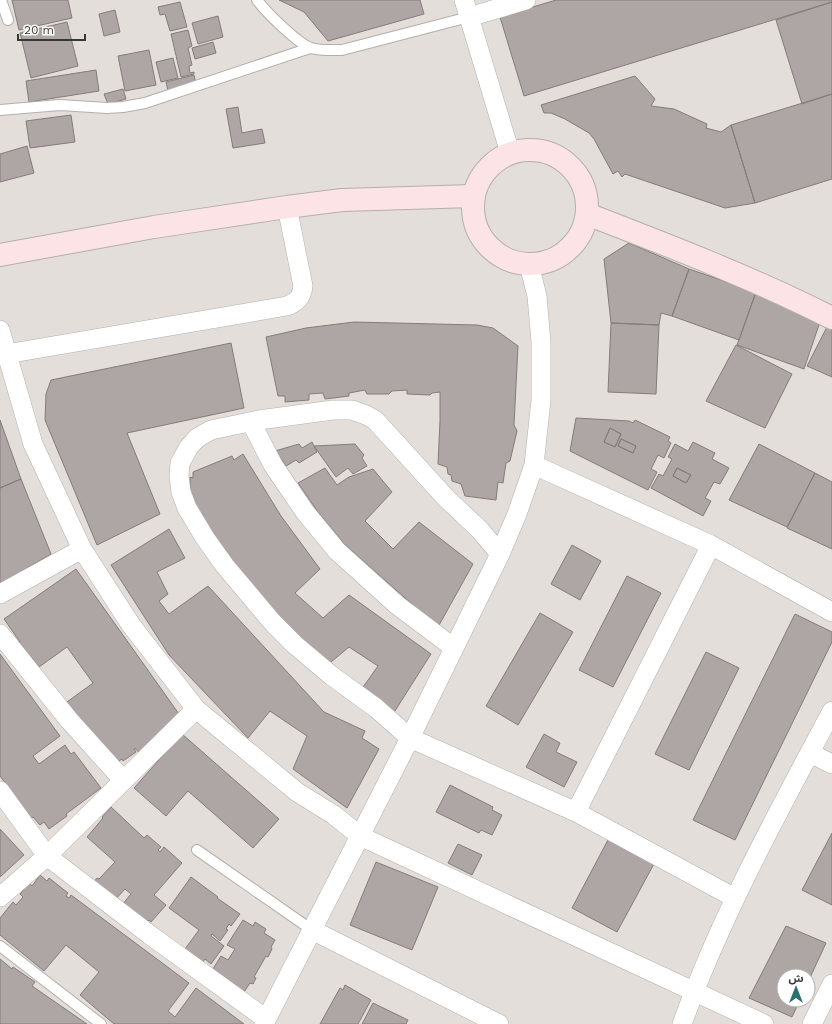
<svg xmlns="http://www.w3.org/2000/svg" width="832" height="1024" viewBox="0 0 832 1024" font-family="'Work Sans','Noto Sans Arabic',sans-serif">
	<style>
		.building { fill: #ada6a4; stroke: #837c7a; fill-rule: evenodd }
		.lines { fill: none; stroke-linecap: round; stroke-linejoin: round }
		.lane-casing { stroke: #b3afaa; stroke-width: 12 }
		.street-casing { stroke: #b3afaa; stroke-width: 20 }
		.secondary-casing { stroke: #b3afaa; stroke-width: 24 }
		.lane { stroke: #fff; stroke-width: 10 }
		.street { stroke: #fff; stroke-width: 19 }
		.secondary { stroke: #fce4e6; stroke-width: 22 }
	</style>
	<rect width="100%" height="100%" fill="#e4deda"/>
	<path class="building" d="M12,0h56l4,18 -53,12z
		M279,0h141l4,14 -96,27 -24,-29z
		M556,0h276v2l-308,94 -24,-79z
		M180,2l7,25 -17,4 -5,-17 -5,1 -2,-8z
		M832,2v92l-30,10 -26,-84z
		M115,10l5,22 -16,4 -5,-22z
		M218,16l5,21 -25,7 -6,-21z
		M67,22l11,44 -47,12 -11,-45z
		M188,30l4,16 -4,2 4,17 -3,1 1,7 4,-1v2l-13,3 -10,-43z
		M213,42l3,11 -21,6 -3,-11z
		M149,50l7,35 -31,6 -7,-35z
		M173,58l5,20 -17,4 -5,-20z
		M96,70l3,21 -70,11 -3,-21z
		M194,75l2,9 -28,7 -2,-9z
		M635,76l20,23 -4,7 23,3 33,15 -1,4 15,4 10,-7 24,78 -30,5 -100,-34 -3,3 -4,-6 -5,3 -19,-35 -5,-6 -24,-14 -14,-6h-7l-3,-8z
		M123,89l3,10 -18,5 -4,-10z
		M832,94v85l-77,24 -24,-78z
		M238,107l4,26 20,-4 3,14 -32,5 -7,-39z
		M71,115l4,27 -45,6 -4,-27z
		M27,146l7,27 -34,9v-28z
		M629,243l60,26 -17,47 -11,-3 -2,12 -48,-2 -7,-64z
		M689,269l67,23 -17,48 -67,-24z
		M756,292l66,24 -18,53 -67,-24z
		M354,322l123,3 16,3 25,18 -4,79 3,6 -7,30 -4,2 -3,20 -5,-1 -2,18 -31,-4 -4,-12 -9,-3 -1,-6 -3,-1 -1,-7 -9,-3 2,-43v-29l-8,1 -2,2 -23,-1v-4l-15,1 -3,3h-22l-2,-4 -16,3v3l-24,3 -2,-6 -14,1v6l-24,2v-6h-7l-12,-59 40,-9z
		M611,323l48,2 -3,69 -48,-2z
		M828,325l4,1v51l-25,-11z
		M231,343l13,65 -117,25 33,81 -63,31 -52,-125 1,-26 5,-14z
		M736,345l56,29 -27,54 -59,-27z
		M576,418l53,3 4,2 2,-3 35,17 -2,4 3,2 -7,15 -6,-3 -7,14 6,3 -9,18 -78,-39zM610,428l11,6 -6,13 -11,-5zM621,439l15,7 -3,7 -15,-7z
		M0,420l21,59 -21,9z
		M610,428l11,6 -6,13 -11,-5z
		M621,439l15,7 -3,7 -15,-7z
		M312,442l5,10 -18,11 -3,-3 -10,6 -11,-15 24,-7 3,4z
		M693,442l22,11 -3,6 17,9 -9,16 -6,-2 -9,16 6,3 -8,15 -52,-28 8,-14 4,2 9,-17 -4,-2 7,-13 13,7zM677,468l14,7 -5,8 -13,-7z
		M355,444l9,11 -2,3 5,8 -14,8 -5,-6 -12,9 -22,-31z
		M759,444l56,29 -28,54 -58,-27z
		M243,454l38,62 39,53 -25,24 28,25 26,-23 82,59 -38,60 -32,-24 17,-24 -29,-19 -24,20 -104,-111 -31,-53v-26l3,1v-6l39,-16 2,4z
		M325,468l12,17 12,-8 24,-8 19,23 -27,29 28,28 26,-27 54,42 -35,63 -94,-83 -26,-32 -20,-29z
		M677,468l14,7 -5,8 -13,-7z
		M815,473l17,9v67l-45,-21z
		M21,479l30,75 -51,30v-96z
		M169,529l16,29 -28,14 11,22 -9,7 10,13 39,-28 116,126 41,19 -3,7 17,11 -32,59 -54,-39 14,-33 -37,-25 -22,27 -79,-83 -58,-90z
		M572,545l29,16 -21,39 -29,-16z
		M76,569l108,152 -44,33 -4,-5h-2l2,3 -13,9 -1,-2 -9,6 -46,-63 26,-19 -26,-36 -28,20 -7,-9 -2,1 -12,-16 2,-1 -16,-23z
		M627,576l34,17 -48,94 -34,-17z
		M540,613l33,19 -55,93 -32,-19z
		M795,614l37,18v10l-97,198 -42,-20z
		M706,652l33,16 -50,102 -34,-16z
		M0,654l60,82 -27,20 6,8 26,-19 6,9 3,-2 27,36 -35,26 1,2 -18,13 -5,-7 -4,3 -7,-8 -2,1 -31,-42z
		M182,734l97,85 -26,29 -65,-57 -22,25 -32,-28z
		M544,734l16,9 -4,9 21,10 -13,25 -38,-20z
		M450,785l43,22 -1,3 10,5 -10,20 -11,-5 -2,3 -43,-21z
		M111,807l33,31 3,-3 14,12 -3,3 2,2 4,-5 18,16 -28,32 12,10 -15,17 -2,-2 -5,5 -22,-20 9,-11 -6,-5 -12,13 -21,-18 5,-6 2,1 16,-17 -28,-25 16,-19 -1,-1z
		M0,829l24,26 -24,22z
		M832,833v72l-30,-15z
		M609,838l46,24 -38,70 -45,-24z
		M458,844l24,11 -10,20 -24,-12z
		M376,862l62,25 -26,63 -62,-25z
		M40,875l7,6 2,-3 19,15 -2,3 3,2 2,-3 118,88 -21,28 7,6 21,-29 48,36h-130l-34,-29 19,-23 -33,-27 -22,26 -44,-36v-17l13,-16 3,3 7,-8 -3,-3 9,-11 3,3z
		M191,877l27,20 -1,1 23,16 -9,12 -2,-2 -3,5 2,1 -8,11 -8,-7 -1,2 13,10 -13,18 -6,-5 -5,7 -15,-17 14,-19 -30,-22z
		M243,920l10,6 2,-4 11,7 -2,4 11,7 -4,7 1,2 -4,8 -2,-1 -12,21 2,1 -3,6 -3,-1 -6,9 -33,-20 10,-16 7,4 7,-11 -8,-4z
		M786,926l40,17 -18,39v-6h-24v24h16l-8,17 -43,-19z
		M0,959l12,10 1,-2 22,15 -3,4 55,38h-87z
		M345,985l26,15 -13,24h-38l20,-36 3,2z
		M373,1003l35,17 -2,4h-44z"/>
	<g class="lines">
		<g class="lane-casing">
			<path id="lane" d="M1,0l7,20
				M257,0c9,12 40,43 54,48 10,3 21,2 31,2l127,-33
				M0,110l60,-5 47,3 16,-1 22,-4 165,-55
				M197,850l115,80
				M0,946l101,78"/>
		</g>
		<g class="street-casing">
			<path id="street" d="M464,0l46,153
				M469,17l57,-17
				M0,330l33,114 49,105 49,76 65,84 101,83 37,23 26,21 404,188
				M6,354l281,-48c10,-4 15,-9 16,-20l-16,-79
				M251,422l22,43 32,47 32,39 60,54 57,43
				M534,465l177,80 121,67
				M500,554l-20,-24 -34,-32 -71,-78 -9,-5 -14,-5h-19l-74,10 -48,10 -14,8 -8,9 -9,16 -1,13 2,16 6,16 18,30 20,28 48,57 22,22 37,31 44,32 34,30 166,74 159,86
				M0,594l82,-45
				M0,634l69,86 54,60
				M810,753l22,11
				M0,791l47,65 103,79 116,84
				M576,812l135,-267
				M0,897l47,-41 149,-147
				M312,930l187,94
				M264,1024l146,-286 90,-184 17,-40 17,-49 7,-65v-58l-4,-46 -8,-32
				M682,1024c39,-108 96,-212 150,-313
				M812,1024l20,-40"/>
		</g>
		<g class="secondary-casing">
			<path id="secondary" d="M473 207a57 57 0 1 1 114 0a57 57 0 1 1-114 0Z
				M587,214c83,32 166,64 245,104
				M0,255l154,-28 133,-20 55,-7 131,-4"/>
		</g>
		<use href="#lane" class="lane"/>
		<use href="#street" class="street"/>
		<use href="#secondary" class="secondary"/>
	</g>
	<g transform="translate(796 988)"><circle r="19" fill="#ffffff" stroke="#b0afae"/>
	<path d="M0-3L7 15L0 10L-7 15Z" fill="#28726f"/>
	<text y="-6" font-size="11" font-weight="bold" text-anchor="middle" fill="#393735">ش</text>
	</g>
	<path d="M18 34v6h67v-6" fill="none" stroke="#393735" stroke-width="2"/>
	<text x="24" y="34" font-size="12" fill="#393735" stroke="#ffffff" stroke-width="3" paint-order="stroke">20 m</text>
</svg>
